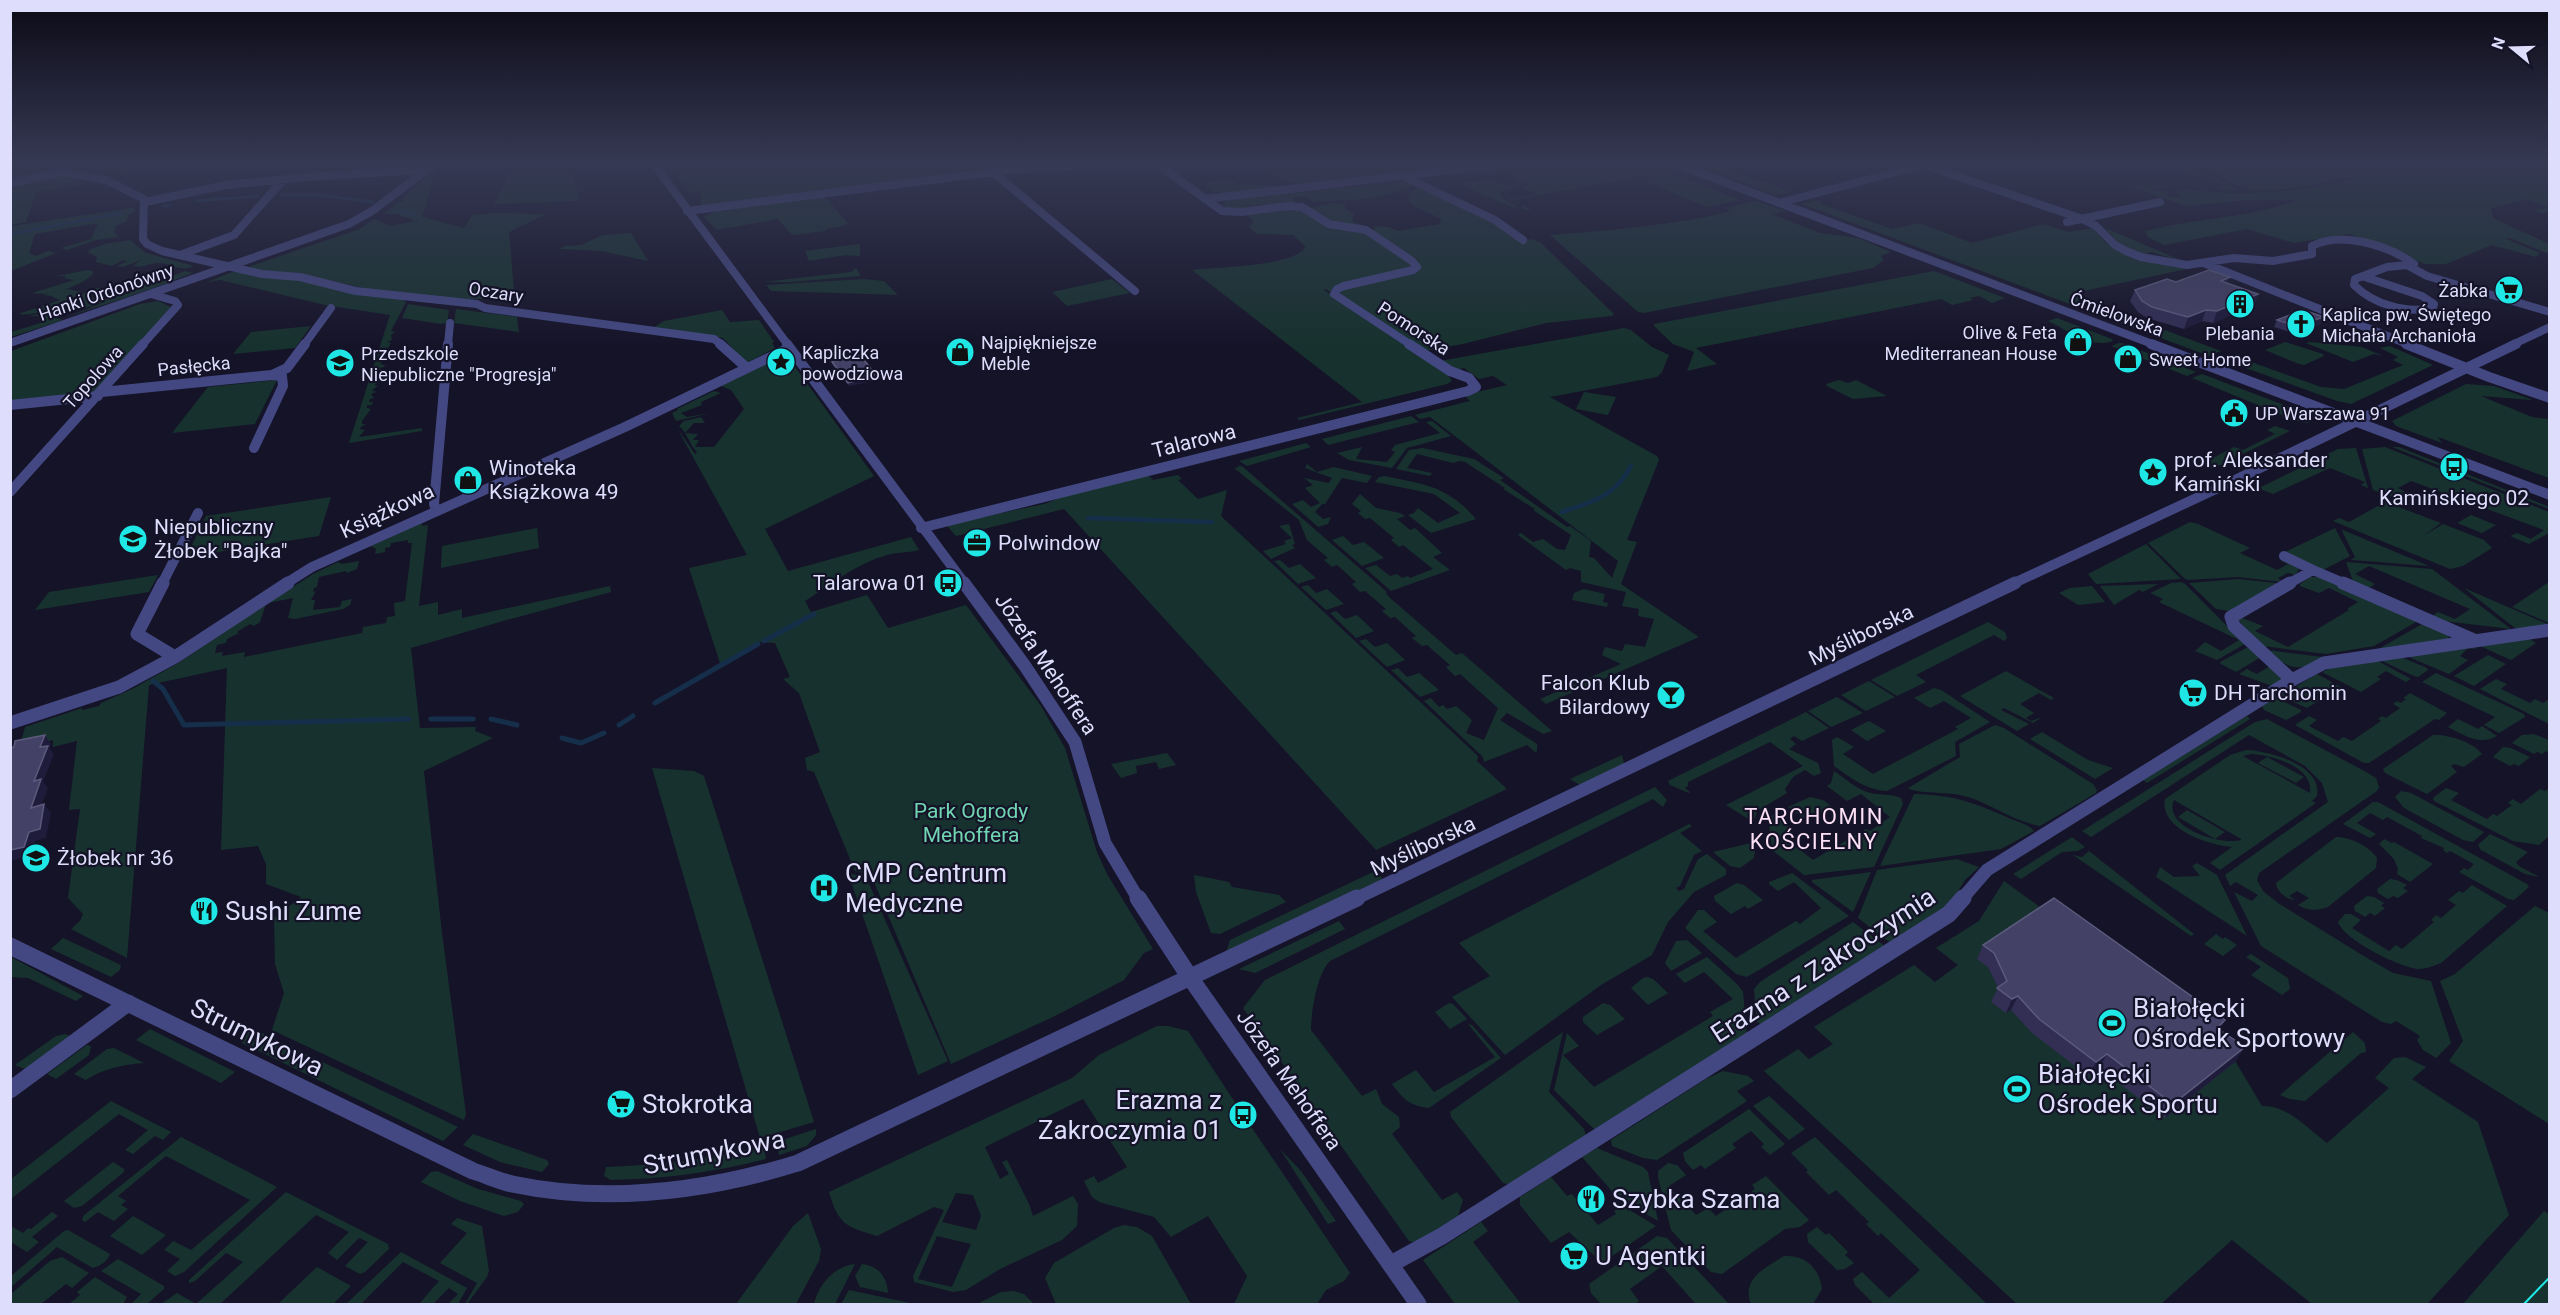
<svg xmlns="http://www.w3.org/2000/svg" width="2560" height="1315" viewBox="0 0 2560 1315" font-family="Roboto,sans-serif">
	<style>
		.green { fill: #17322e; fill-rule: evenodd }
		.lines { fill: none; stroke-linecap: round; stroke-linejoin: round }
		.stream-far2 { stroke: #152f4b; stroke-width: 3 }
		.stream-far1 { stroke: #152f4b; stroke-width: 4.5 }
		.stream { stroke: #152f4b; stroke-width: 5 }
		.minor-far3 { stroke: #434882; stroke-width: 8 }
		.minor-far2 { stroke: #434882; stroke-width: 10 }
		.minor-far1 { stroke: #434882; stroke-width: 13 }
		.minor { stroke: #434882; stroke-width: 17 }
		.tertiary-far3 { stroke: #434882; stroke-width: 8 }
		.tertiary-far2 { stroke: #434882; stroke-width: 10 }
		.tertiary-far1 { stroke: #434882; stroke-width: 13 }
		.tertiary { stroke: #434882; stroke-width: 17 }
		.tram { stroke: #1ee7e5; stroke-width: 2 }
		.wall { fill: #322e54 }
		.shaded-wall { fill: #1f1b3b }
		.building { fill: #444166; stroke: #5c5a7d; stroke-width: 1.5 }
		.labels { text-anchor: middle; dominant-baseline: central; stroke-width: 4.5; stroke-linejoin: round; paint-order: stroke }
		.far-poi-label { font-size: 18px; fill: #dedefc; stroke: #151328; text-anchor: start }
		.far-street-label { font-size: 18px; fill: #dedefc; stroke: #151328 }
		.street-label { font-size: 21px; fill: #dedefc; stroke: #151328 }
		.poi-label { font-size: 21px; fill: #dedefc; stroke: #151328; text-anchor: start }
		.park-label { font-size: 21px; fill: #70d5b1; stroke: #151328 }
		.neighbourhood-label { font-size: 22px; letter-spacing: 1.5px; fill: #fce0f5; stroke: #151328 }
		.near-poi-label { font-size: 26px; fill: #dedefc; stroke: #151328; text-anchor: start }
		.near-street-label { font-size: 26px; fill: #dedefc; stroke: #151328 }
	</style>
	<rect width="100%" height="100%" fill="#151328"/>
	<path class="green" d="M10,163h18l18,8 -35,11z
		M78,163h53l-2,13z
		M520,163h51l8,36 -6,2 -79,3 19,-38z
		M668,163h336l4,4 -307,39v-15l-12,2z
		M1249,163h218l-170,21 -43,-17z
		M1553,163h94l92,37 -32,7 -62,-26 6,-2 -8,-3 -131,24 20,10h-9l-2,-5 -13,-6 29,-5 -15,-6 11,-6 -34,10 4,7 15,8 -4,1 -52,-23 2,-2 28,-4 14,7 18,-4 -21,-10 -69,7 -4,5 5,-6z
		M1691,163h22l77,29 -13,3z
		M2188,163h5l45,27 -13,1 -14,-5h13l-26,-17h-2l11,8 -17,-1 -10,-5 3,-3 -7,-3h14z
		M2201,163h98l19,5 13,-5h218v49l-8,1 -7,-3 14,-2 -21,-9 -36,9 2,10 56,26v10l-39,-16 -4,1 34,14 -4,4 -44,-12 -46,19h-21l-75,-30 -56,9 -47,-14 -83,16 -16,-8 -3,-6c50,-13 104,-13 152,-31h-52l-58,6 -58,-20h35l3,2h-22l25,5 -5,1c6,4 11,4 17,3l-5,-5 2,-2c17,0 34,3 51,3 42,1 87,-4 127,-15l-5,-1c-33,6 -85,21 -117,8 -11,-5 -22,-14 -34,-22z
		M436,169l-14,48 42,11 8,-13 19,-2 55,1 -37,18 5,58 -25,9h-50l-42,-4 -102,-22 -53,-4 118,-40 14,-10 17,7 24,-5 -18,-7h-14l16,-12h4l1,-2h-3z
		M62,175l27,9 -53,8 -10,30 -15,3v-39z
		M1226,179l12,5 46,2 -61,7 -12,-2 -8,-8z
		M1408,181l6,3c-30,17 -67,16 -101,18l-8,-6 -12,1 2,6 -48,3 1,2h-21l-5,-3 6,-5z
		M1418,187l71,33 29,21 14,-2 9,4 73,71 -2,2 -66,7 -83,21 -38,7 -87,-56 2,-6 77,-18 4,-4 -5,-7 -43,-29 2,-5 13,1 10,4 42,-7 1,-5 -25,-12 -8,-7 3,-9z
		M824,196l24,27 -5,3 -17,3v2l-34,4 -14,-16 -61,11 -13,-13 11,-6z
		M1820,200l1,4 71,25 28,-6 52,20 71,-19 26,8 25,-4c19,33 67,38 102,39l-117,25v6l142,53 -12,5 -407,-152z
		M1756,201l30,10 -14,3 48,19 38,5 33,14 -10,4 3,4 -11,8 -229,45 -6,-1 -88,-77c60,-5 122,-9 181,-24l-6,-3z
		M1333,203l11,1 2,5 8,5 -2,7 11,5 -30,-3 -23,-15z
		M131,208l4,1v3l-7,3 -1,6 -11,5 -2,6 5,5 -23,3 -29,10 -6,-2 30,-9 7,-16 -63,11 -6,19 6,3 14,-5 7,2 -45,18v-45z
		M1288,209l14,1 58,20 48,31 3,5 -2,3 -77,24 -6,-4 -2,1 123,84 5,7 -5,3 -148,36 -2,-2 65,-16 -170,-132c25,-3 101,-3 114,-23l-13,-12 -36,-1 -9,-8 5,-2 -1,-5 -7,-5z
		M2105,228l80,34 -33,-10 -10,2 -19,-6z
		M631,233l17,28 -47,-10 -41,-2 5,-3 16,-1 22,-10z
		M130,240l16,13 48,13c-13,7 -24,-4 -37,-3 -10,1 -13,5 -24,3l8,-6 -18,7 -6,-1 10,-5 -4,-1 -11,6 -16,-4 1,-5 -10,-5 4,-1 -3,-1 17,-6z
		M860,244v12l-14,-1 -37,6 -4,-10z
		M856,268l5,8 -70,6h-28l88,-10z
		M88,270l5,1v3c-12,12 -43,23 -61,19l42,-13 -10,-2 2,-2h-10z
		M185,271l8,2 -45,17 -84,28 43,-17 -35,11 8,-5 -2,-1v-8c8,-8 20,-12 31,-10l-23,9 21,2 52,-22 8,1z
		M235,271l60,7 107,21 4,3 -15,29 4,1 -4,3 1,5 -5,2 4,1 -9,15 4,1 -6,5 5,1 -1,2 -5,1 4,2 -6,4 5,1 -6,2v2l4,1 -1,2 -5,3 4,1 -6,4 4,2 -5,2 3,4 -4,1 -1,3h4l-1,3h-5v3l4,1 -9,12v3h4l-5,3 -1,2 5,1 -6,7 63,-9v3l-73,12 41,-128 -65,-10 -105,-25 -13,2z
		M1934,271l71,27 -13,5 -13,-7 -9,2 3,2 -21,5 -11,-6 -245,49 21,16 -30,7 7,-19 -21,-8 -19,-18v-2z
		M863,279l21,2 14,14 -127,-4 -5,-6z
		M1112,279l18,14 -63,13 -15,-14z
		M68,289l13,3c-13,12 -46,25 -63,22l42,-14 -8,-3 1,-1 -11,-1z
		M158,301l13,6 -4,7 -70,79 -86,11v-53l129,-47z
		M408,304l41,6 -2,13 -6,1 -39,-6z
		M456,309l61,8 2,15 -65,-9z
		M722,310l8,12 29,-2 15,22 -2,1 3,5 -29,15 -23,-25 -70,-10 11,-7z
		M50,312l18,1 -11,5 6,2 -52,17v-5l36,-11 -9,-3 2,-2h-12z
		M2057,318l55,21 1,2c-22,8 -46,-11 -65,-20z
		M311,326l-16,22 -62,6 18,-22z
		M1624,328l7,2 21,17 17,8 -7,17 -5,5 -107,20 107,59 2,4 -32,80 10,2 -16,42 78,53 -153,67 -6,-5 81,-35 -19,-9 3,-8 17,4 3,-7 20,3 9,-28 -16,-3 1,-7 -17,-3 4,-14 -45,-10v-11l-11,-3 -4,2 -48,-35 3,-2 12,9 10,-3 14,10 8,1 6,-15 -38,-25 2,-1 -32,-20 2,-1 -40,-26 -6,-1 -6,2 -36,-9 -10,14 25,5 -2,3 -34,-7 13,-19 14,-2 51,11 30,19 -4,2 67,47 3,-1 21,15 -2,16 5,1 18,20 6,-17 -188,-144 -10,2 -5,-4 55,-14 -6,-6 43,-10 -14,-9 -14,3 -15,-11 -10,3 -14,-10z
		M2285,342l38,12 1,2 -20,9 -5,-1 -34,-14z
		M2310,342l52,5 21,9 -9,-2 -21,8 -47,-19z
		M2119,343h3l74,29 -9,4 -76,-30z
		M2390,346l43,19 -82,39 -14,-3 -105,-38 11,-4 78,28 23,2 59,-24 -10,-5 5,-3 -18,-9z
		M780,358l8,2 5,4 81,112 -109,53 23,42 123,-34 8,13c-11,3 -23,2 -32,5 -29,8 -57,30 -82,46l6,11 56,-17 21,33 78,-23 75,101 24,42 32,104 10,22 46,75 -9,4 -20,27 -69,36 -104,48 -80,-189 -16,-4 -41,-99 -7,-2 -2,-12 15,-6 -21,-59 -16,-14 7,-2 -15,-34 -16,-1 -39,21 -31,-95 58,-13 -70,-127 18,26 2,-2c-8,-8 -9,-18 -18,-26l5,-5 17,-4 4,6h-11l-9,10 13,1 -5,6h6l-4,7h19l30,-38 -13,-19 -10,-4 53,-26 8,2 -4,-3z
		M2202,374l103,39 3,6 5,2 -6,2 -24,-5 -1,-3 -90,-37z
		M277,380l-22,44 -83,9 36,-46z
		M1839,380l9,3 8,-3 31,16 -34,3 -26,-13 -1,-2z
		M2466,384l28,2 39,14 -52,-4 51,21 17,2v59l-111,-41 4,6 -46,-17 -4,-5z
		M714,391l7,2 -20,9 1,3 -21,8 6,4 24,-4 -35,8 -4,-8 6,-3 -1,-1z
		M1584,392l32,5 -8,18 -32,-6z
		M1411,416l8,6 -91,23 -6,-6z
		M1432,421l19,15 -44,12 -15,20 -43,-8 -12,-7 25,-6 -6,12 31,3 8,-10 -4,-2 4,-5 45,-12 -14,-11z
		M2275,426l15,5 -78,38 -7,-3v-4l29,-15 9,3 32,-16 -8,-4z
		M1306,443l5,4 -64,19 -8,-5z
		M2385,447l164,65v21l-20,11 -19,-8 7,-3 14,6 13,-9 -133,-49 -13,7 11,6 -9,5 -27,-9 -11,-41z
		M2392,447h7l148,59 2,3z
		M2356,448l12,40 -7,-3 4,-3 -35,-14 -57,26 -11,-4 -1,-3 77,-38z
		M1307,464l10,8 17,-5 38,9 -5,7 -25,-5 -17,26h-3l-7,8 8,7 8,-2 -3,7 -10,3 -26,-23 11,-4 8,7 9,-4 -15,-15 8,-3 -9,-7 25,5 3,-5 -27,-10z
		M1238,465l5,2 144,125 -1,1 4,5 66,57 6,-2 90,78 -9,3 -36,-21 -7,7 37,24v7l-2,1 -8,-7 -43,17 -1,-5 -59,-56 7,-3 8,9 4,-2 4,4 9,-3 16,14 -6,13 18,7 14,-32 -38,-34 -5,2 -9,-9 4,-2 -23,-20 -5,1 -10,-8 4,-2 -21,-19 -5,1 -8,-7 4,-2 -21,-18 -5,1 -8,-8 4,-2 -19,-17 -5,2 -8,-7 4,-2 -21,-18 -8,-20 -65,-52 5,-1z
		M1148,475l5,5 25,-5 4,4 -4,1 20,19 29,-9 -6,26 2,2 255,238 -1,5 30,28 -131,61 -312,-341 -108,27 -10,-11 98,-21 26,-10z
		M1384,476c40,8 64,10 92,43l-45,14 -23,-18 6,-2 4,-5 20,15 22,-10 -26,-19 -59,-12 4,-5z
		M1360,494l16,14 24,5 5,3 -8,3 13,11 5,-2 27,25 -9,4 17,13 -59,21 -26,-23 11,-3 14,11 7,-2 5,4 6,-2 2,2 23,-9 -30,-24 -4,2 -8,-7 3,-2 -24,-20 -5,1 -7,-6 3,-2 -9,-7z
		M331,497l-12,39 -133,21 20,-41z
		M2385,502l56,21 -18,13 20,-12 41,16 8,8 -29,18 -13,3 -117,-48 6,-3 10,4z
		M2471,515l25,10 -14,8 -25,-10z
		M2190,522l8,2 52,24 -10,5 37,17 11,-6 -7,-3 3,-3 16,10 -5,7 -7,-2 -10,5 4,4 -44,-5 -50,3 -4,-2 -36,-35z
		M422,523v3l6,-1 -9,81 19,-4v13l24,-6v9l148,-32 1,6 -108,29 -92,27 9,80 56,-1 -1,4 18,7 -69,33 18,162 24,181 -2,6 -192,-90 12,-37 -9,-29 -1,-46 27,-21 -35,-13v-20l-8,-18 -37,4 6,-182 -78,17 -22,273 -56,-29 9,-8 3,-7 -15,-16 12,-89 -11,1 8,-69 -24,6v-7l-34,9 6,-22 57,-19v2l17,-4 2,-3 33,-15 46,-26 86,-58 -6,18 -6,4 -4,-2 -13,8 2,1 -12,6 -1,4 -9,2 -2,8 8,-1 -1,4 23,-4 -1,5 118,-24 1,-6 23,-4 1,-6 8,-1 -1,-13 11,-2 7,-58h-4v-3l-17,3 -1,4 -5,1v4l-10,2 1,-5 -5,-3z
		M1289,524l6,20 -3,1 3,3 -24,11 -8,-8 23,-7 -2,-3 8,-3 -13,-12z
		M537,528l2,20 -98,20 1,-22z
		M2335,528l15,28 -27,14 -38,-18z
		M2343,530l86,36 -78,-6 4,-3 -13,-26z
		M1343,536l10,9 11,-3 20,16 -22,8 -30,-26z
		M2146,544l35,35 -85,5 -8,-10z
		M1280,560l9,8 11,-4 16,14 -18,6 -24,-23z
		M359,561l-2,8 -10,4 -1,-2 -27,6 -2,10 -3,1 -1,4 3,-1 -5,9h4l-2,10 27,-3 2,-6 10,-2 -2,6 -7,4 -48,10 -7,-1 5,-20 -25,5 45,-29 25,-12 4,2z
		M2346,562l86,7 79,60 -68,-8 -12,-4 7,-5 17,7 15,-10 -101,-43 -14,8 20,10 -6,4 -15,-4z
		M158,575l-9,17 -114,18 14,-18z
		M2310,577h9l99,44 -44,25 -48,8 -63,-8 -25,-26 4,-2 21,8 -8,5 33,16 61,-37 -2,-1 11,-7 -29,-14 -10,5 -19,-7v-2z
		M2238,579l38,4v2l-47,26 -13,-2 -27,-26z
		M2181,582l4,2 60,60 -28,16 -22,-9 10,-9 16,9 18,-11 -80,-38 4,-3 -13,-6 21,-10z
		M2549,582v41l-37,-16z
		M2158,584l-15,8 -4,-2 -25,15 -14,-19z
		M1308,585l8,8 11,-4 17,15 -18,6 -25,-23z
		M2092,586l13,16 -27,3 -19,-12 11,-5z
		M2464,588l81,35 4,2 -27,5 -7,-2z
		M1584,589l21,5 -2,8 5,1 -1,4 -35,-7 2,-7z
		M1336,611l9,8 12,-4 17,16 -18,7 -26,-25z
		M1988,622l17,10 2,6 -3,3 -10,-6 -78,40 10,7 -29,14 -26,-16z
		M2422,624l26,11 1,4 -74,12z
		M2528,638l8,5 -25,17 -31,-14z
		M1366,639l9,8 12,-4 18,17 -18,7 -28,-26z
		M2248,647l13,10 -25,15 -15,-8 -1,-2z
		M2473,647l4,2 -9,-1 -8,8 8,4 -19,14 -38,-16 -2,-3z
		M2267,650l64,8c-31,11 -38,16 -64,-8z
		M2488,655l18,9 -32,22 -20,-10z
		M2401,657l26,11 1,2 -10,7 -4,-1 -32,-15z
		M2378,661l33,18 -5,3 -20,-11 -9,6 4,2 -20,13 -39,-20 11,-5z
		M2270,666l12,12 -1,3 -9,5 -33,-12 8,-5 10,5z
		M1398,668l9,9 12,-4 20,17 -19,7 -29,-27z
		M2006,671l48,27 -3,2 -12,-7 -19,11 14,9 -8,5 5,3 11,-4 -9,6 -29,-15 -3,2 28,14 -12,7 -57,-35z
		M2436,673l88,41 1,3 -26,16 -15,-8 11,-8 -73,-35z
		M2317,674l24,13 -34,21 -27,-12z
		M2496,679l11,5 -6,5 29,14 5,-4 8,4 6,-4v25l-69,-35z
		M1869,681l26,16 -29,14 -25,-16z
		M1934,688l7,2 49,32 -35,20 1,14 -69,35c-21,-1 -36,-13 -53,-25l-2,-26 5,-3 17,10 -11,7 30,20 85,-45 -3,-2 16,-9 -27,-17 -14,7 -16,-10z
		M2410,693l37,20 -8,7 -4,-1 -66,44h-5l-69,-38 14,-9 8,4 -8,6 29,15 5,-4 9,4 29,-20 -3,-2 4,-3 4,2 14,-10 -7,-4 4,-3 4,2 5,-4 -3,-1z
		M1837,697l26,16 -32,14 -23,-16z
		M2276,698l25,12v2l-15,8 -22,-10 -2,-4z
		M1806,712l23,16 -27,13 -8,-5 -4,3 6,5 -7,5 29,14 3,10 -7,3 -9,-6 -12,7 -8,12 2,4 -30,18 -2,7 -5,2 -24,-15 77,-39 -33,-24 -82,40v4l-3,2 5,4 -1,1 -19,-8 -2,-4z
		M2247,716l3,3 -103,64 -4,-3z
		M2267,719l101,54 8,5 3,9 -2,4 -118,82 -2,7 6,11 15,12 84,52 31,18 38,8 20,62 -15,15 -13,-8 -6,-10 3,-4 -24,-15 -5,3 -9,-2 -121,-76 -27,-54 18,9 6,-6 -22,-13 -6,4 -5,-11 103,-73 -6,-19 -17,-17 -56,-31 -158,102 -9,-6 173,-109z
		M2458,719l20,10 4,-3 15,10c-17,10 -33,-1 -49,-9z
		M1869,721l17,10 -19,10 -16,-11z
		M1995,725l9,3 89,56 4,6 -1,3 -56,33c-29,-5 -52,-25 -80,-31 -14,-3 -42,-1 -52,-7l52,-31 -1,-13z
		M2042,732l46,28 25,8 -18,11 -65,-40z
		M2534,734l15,6v13l-3,-2 -4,3 -5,-2 -3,2 -22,-11 10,-8z
		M2433,735c15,-1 40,7 49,19l-18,13 -10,-3 -3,2 6,6 -30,22 -42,-21 -2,-4z
		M2503,747l8,1 19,9 -11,9 -5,-2 -4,2 -17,-9z
		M2246,750c23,1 77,15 71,46l-5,5 4,2 -96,67 -10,-7 22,-16c-23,-2 -73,-18 -67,-48l65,-44zM2251,754c19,1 63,12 59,39l-67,-37zM2174,800l67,39v1c-20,6 -79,-13 -67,-40z
		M1167,753l9,12 -17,4 -3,-7 -20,4 1,7 -16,5 -10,-14z
		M1622,755l2,9 -44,21 -10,-6z
		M2267,757l37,20 -8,6 -38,-20z
		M652,768l42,3 10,5 110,346 -54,16z
		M1834,771c11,7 21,17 33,21 12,4 24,1 34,6l2,6 -29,63 -70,8 -32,-25 -3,-27 4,-9 19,14 -11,7 32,25 53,-31 4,2 20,-14 -29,-23 -14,7 -20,-15 4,-3z
		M1655,787l12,13 -4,7 -10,-8 -323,162c-13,13 -19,51 -19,69l51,66 14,-7 6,15 17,13 1,10 -8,7 50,66 15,-8 6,8 -5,16 -43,27 -6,-2 -166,-233 22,-28z
		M2446,788l13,5 -8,7 36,19 6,-5 4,2 15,-11 -4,-2 5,-4 8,5 19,-15 5,2 4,-3v48l-10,9 -26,-4 -79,-40 -1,-3z
		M2401,791l10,2 73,39 -11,10 -10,-2 -59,-32 -9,-11z
		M1914,794c40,1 59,8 95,24 9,4 19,6 25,13l-33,18 -121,17z
		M1810,797l13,3 11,8 -27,13 -19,-14z
		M2373,802h5l149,82 2,3 -15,13 -6,-1 -49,-27 5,-4 4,2 6,-6 -24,-13 -3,2 -4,-3 1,-2 -23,-10 1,-2 -35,-19 -4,3 -13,-7 -13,10 19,11 -6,4 -27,-14z
		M2187,810l38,22 -10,7 -37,-22z
		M1689,824l3,2 -12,7 22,18 -8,4 -14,31 -4,2 3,3 5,-2 14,-30 9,-5 19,15v6l-32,17 -26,30 -16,33 -51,30 -96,70 -53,-58 38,-21 -31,-33z
		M2490,834l38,18 -12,10 3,4 20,11 -14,-3 -44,-24 -3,-5z
		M2072,837l13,10 -7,4 -16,1 -41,27 -8,-5z
		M2336,837c14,0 33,9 41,21l-1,10 -48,39c-11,4 -20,4 -30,-2l11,-7 -12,-7 -8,5 6,4c-8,0 -19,-9 -19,-17z
		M2384,839l8,4 2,-1 39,22 -23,18 -13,-8 1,-5 -4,-10 -15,-15z
		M1751,843l4,8 -1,7 -14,10 -10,-2 -17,-14z
		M2089,851l105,83 -3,2 -118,-81 9,2z
		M1957,859l22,8 -14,13 -18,29 -55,35 -34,-26 19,-48z
		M2197,863l20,12 30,61 -91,-59 4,-10 14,10 26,-1 -8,-10z
		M1375,871l7,7 -1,3 -155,72 4,-13z
		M1871,872l-18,40 -41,-30v-2z
		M848,873l18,4 82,184 -30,14z
		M1792,873l57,43 -102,61 -11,-3 -51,-46 13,-18h6l13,12 -14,9 33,27 60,-37 4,3 21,-16 -27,-26 -16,9 -9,-7v-2z
		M1194,875l35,7 3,5 47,8 7,7 -66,32 -9,-1 -15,-41z
		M2390,879l7,1 10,5 -4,3 5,3 -10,7 -5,-2 -5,3 -10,-6 -1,-4z
		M2004,881l218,158 40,67c24,-2 47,24 65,37l62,-55 -14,-10 19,-20 11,-1 21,10 -14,12 66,43 31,93 -82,89h-115l-80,-64 -71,64h-144l-253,-233 34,-22 11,10 24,-15 -19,-17 100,-62 21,17 23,-17 -22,-17 43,-27z
		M1737,883l7,2 19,15 -15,9 -3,-3 -14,8 -16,-13 -1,-5z
		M2472,885l35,21 -66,57c-8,3 -15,6 -23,6 -19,-2 -74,-29 -80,-47l7,-8h6l10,6 -9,8 37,23 7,-6 6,4 32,-27 -3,-2 5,-5 5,3 15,-13 -8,-5 11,-9 4,2z
		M2367,896l7,1 10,6 -3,3 4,2 -10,8 -5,-3 -5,4 -10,-6 -1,-5z
		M2535,906l14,7v211l-100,-63 14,-20 -23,-60 15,-7z
		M1339,921l6,8 -90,44 -16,-4z
		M1853,922l33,25 -122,79 -7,-4 -3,-33 6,-7z
		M2216,934l7,5 2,-2 12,8 -14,11 -19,-12z
		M63,938l58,27 -1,5 -9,7 -60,-28z
		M1687,940l15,13 -31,18 -6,-8 11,-22z
		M2251,954l37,24 2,11 -8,6 -31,-20 10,-8 -15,-10z
		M11,957l72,39 -7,5 -48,-23 -17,-1z
		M1707,957l30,27 6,8 4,44 -151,95 -42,-41 13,-57 12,13 -16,9 31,32 119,-71 -3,-4 23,-13 -29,-27 -19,11 -9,-9z
		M1647,977l6,2 15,14 -20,12 -17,-17 12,-10z
		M1449,1003l4,1 14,15 -17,10 -15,-17z
		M1603,1003l7,2 15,14 -28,16 -14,-13v-5z
		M1468,1024l4,1 29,33 -72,50c-19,-2 -26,-9 -37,-24l24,-14 18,22 61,-35z
		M247,1026l211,101 -15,14 -201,-98 -3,-6z
		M1157,1026h11l20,5 50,76 -4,2 11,17 5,-1 100,148 -6,8 -18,9 -9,14h-83l13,-28 -39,-60 -37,21 -17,-20 -55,-15 -7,-5 -8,-16 10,-5 4,7 29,-16 -44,-68 -98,48 15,32 9,-5 -7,-12 5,-2 22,44 4,12 40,-20 5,8 -1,22 -15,14 -62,29 -34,21 -13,2 -39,-10 -1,-6 31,-66 -10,-3 -57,29c-31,-9 -39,-12 -48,-44l243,-114 27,-23zM956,1193l17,2 8,21 -5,14 -34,-8zM937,1236l34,8 -19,43 -34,-8z
		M150,1029l85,43 -14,11 -85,-43z
		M1563,1032l-14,60 35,37 2,7 -76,49 -7,-2 -52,-66 -1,-5z
		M2353,1032l12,11 1,9 -5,1 -56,48 -15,-2 -10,-4z
		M65,1034l5,2 -45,33 -10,-4 41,-29z
		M87,1045l4,1 -2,9 -33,24 -9,-5z
		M114,1048l30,15c-21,2 -40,5 -58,17l-12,-6 33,-25z
		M1723,1071l25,5 6,5 -17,10 10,10 -90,59 -14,-2 -31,-12 -1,-6 95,-61z
		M1769,1096l36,33 -16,11 -36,-34z
		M111,1101l60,31 -8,8 -8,-4 -22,18 -8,-4 23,-20 -29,-16 -108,85v-20z
		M1749,1109l36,35 -15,11 -9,-8 3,-3 -13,-13 -19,13 4,4 -31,21 -4,-4 -8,5 -8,-9 -2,-8z
		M816,1129v6l-9,11 -28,9 -3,-13z
		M473,1134l74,26 2,4 -7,8 -42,-10 -37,-17z
		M181,1137l96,50 -93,85 -9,4 -8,-5 13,-12 -16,-9 9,-9 18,9 59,-50 -84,-44 -48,40 8,5 -5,4 7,4 -14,12 -16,-9 -13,10 -3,-2 1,-4z
		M1815,1137l172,167h-113l-19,-19 -2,-6 9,-7 27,26 31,-28 -39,-37 -3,3 -12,-12 3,-2 -33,-32 -7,5 -23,-23 2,-2 -17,-17z
		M764,1146l2,13c-51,13 -102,20 -155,21l-7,-4 2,-9c54,-2 105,-8 158,-21z
		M1597,1148l46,19 5,5 10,49 -41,-24 -35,-40z
		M1280,1149l21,22 35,50 -8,3z
		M113,1162l11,7v3l-42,34 -8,2 -10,-7z
		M1668,1163l9,2 9,10 -17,11 27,29 12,-7 8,8 39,-27 -3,-4 14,-9 43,44 -9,7 -15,2 -63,45 -11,-2 -40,-42 -13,-53v-6z
		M437,1171l41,18 43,12 3,3 -6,8 -14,4 -44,-15 -39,-19 10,-10z
		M1551,1177l16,19 5,-2 26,31 18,-11 -2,-3 9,-5 33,20 -54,37 -33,-31 -18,11 -31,-38v-8z
		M286,1192l102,52 1,5 -24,23 -5,2 -15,-8 23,-24 -9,-4 -22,22 -9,-7 21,-21 -33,-17 -96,89h-59l16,-11 19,11 47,-42 -17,-9 -31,28 -6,2v-3z
		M2544,1211l5,3v90h-86z
		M52,1212l6,4 -26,21 7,5 -12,10 -16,-10v-16l12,7 5,-5 3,1z
		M808,1213l13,36 -2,12 -23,43h-60l57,-78z
		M133,1216l33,19 -24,20 -32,-19z
		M457,1218l25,8 7,45 -2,6 -20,27h-2l12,-21 -37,-20 27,-30 -16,-9z
		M1481,1222l7,9 -15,11 48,62h-66l-32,-44z
		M1124,1225l13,2 15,9 39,68h-135l-11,-26 9,-15 60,-35z
		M1817,1227l9,8 3,-2 19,19 -3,3 9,8 -9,6 -8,1 -29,-28 -1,-8z
		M68,1230l42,24c-2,7 -10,12 -17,14l-36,-21 -46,40v-11l53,-45z
		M1657,1236l10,2 62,66h-35l1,-1 -33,-37 -32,23 9,12 -4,3h-34l-10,-11 -2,-9z
		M401,1252l66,36 -9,16h-10l10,-10 -9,-6 -16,16h-14l20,-23 -36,-19 -42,42h-15z
		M1784,1256c21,-1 35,11 38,33l-9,15h-62c-10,-25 14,-36 33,-48z
		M62,1257l27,16 -17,15 -6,-4 -25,20h-30v-10l39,-33z
		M118,1259l46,27v3l-17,15h-16l10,-10 -40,-23z
		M855,1264l-20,40h-21c5,-20 19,-37 41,-40z
		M862,1264c17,2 25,13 26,29l-28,-6 -5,-11z
		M317,1267l34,19 -18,18h-55z
		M95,1277l32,20 -4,7h-54l11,-9 -3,-3z
		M849,1290l66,14h-74z
		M1014,1291l10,3 10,10h-57l24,-12z"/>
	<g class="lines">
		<path class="stream-far2" d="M282,195h37l54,7
			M196,201l62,-5
			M163,206l8,-1
			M395,210l19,4
			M10,234l111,-21"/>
		<path class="stream-far1" d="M1562,512c32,-11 52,-15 69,-46
			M1088,518l124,4"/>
		<path class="stream" d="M764,641l50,-27
			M153,681l10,8 21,36 225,-6
			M655,703l103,-59
			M431,719h42
			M491,719l26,6
			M619,725l14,-9
			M562,738l19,5 23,-10"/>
		<path class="minor-far3" d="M1156,163l66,48 19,1 47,-6 14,1 27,17 37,6 46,31 5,6 -4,3 -69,16 -7,3 -3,5 77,51
			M1674,163l481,182
			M1924,165l156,53 16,8 19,19 11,6 15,6 46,8 47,-7 39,3 39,-7v-8c30,-15 76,-1 102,18l-7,1 20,11 123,36
			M993,172l142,119
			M1403,176l92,44 28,20
			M10,183l53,-11 43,8 38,19 -1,40 4,5 15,7 100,23 38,3 56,14 121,13 8,4 229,31 8,6
			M1205,199l306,-36
			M145,202l81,-17 80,-8 117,-7
			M1779,203l151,-40
			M687,211l330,-42 107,-6
			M2067,222l93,-20
			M180,255l54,-20 50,-56
			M2204,263l206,82
			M2365,277l57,19 12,8 -1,4c-27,6 -60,-4 -79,-23l1,-6 32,-12 20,-2
			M142,345l36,-40 -3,-4 -24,-7
			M304,345l27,-37
			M448,345l2,-22
			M2512,345l38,-18"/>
		<path class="minor-far2" d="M720,344l27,24
			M2151,344l399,151
			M2406,344l83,33 61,21
			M102,392l170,-17 15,-7 18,-24
			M10,405l88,-9
			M254,448l29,-62 -1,-10 -10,-1
			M10,492l133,-148
			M436,510l-2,-6 14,-160
			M921,528l547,-137 8,-4 -7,-9 -19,-7 -41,-27
			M2284,556l29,14
			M162,584l36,-71
			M285,584l27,-17 313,-140 164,-79
			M2012,584l221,-103 283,-137
			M2288,584l25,-14 33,14"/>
		<path class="minor-far1" d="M163,583l-26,51 38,23
			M2290,583l-59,34 3,9 58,54
			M2343,583l133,58
			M10,723l109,-36 56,-30 113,-74
			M1353,900l662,-317
			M1961,900l26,-30 305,-190 32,-17 226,-33"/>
		<path class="minor" d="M10,946l463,225c13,4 26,10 39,13 95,20 195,7 286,-21l559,-265
			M10,1090l118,-87
			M1391,1264l51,-28 507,-322 14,-16"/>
		<path class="tertiary-far3" d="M653,163l135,182
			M10,343l339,-119 23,-13 64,-48"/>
		<path class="tertiary-far2" d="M787,344l178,240"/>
		<path class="tertiary-far1" d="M964,583l61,83 50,76 30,101 34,57"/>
		<path class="tertiary" d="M1138,898l51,78 229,328"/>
		<path class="tram" d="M2524,1304l26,-27"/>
	</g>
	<path class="wall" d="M2230,277l-3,7 31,10 -4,11 -41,18 -11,-2 -18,8 -37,-11 -9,-6 -8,-11 5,-11 41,-8z
		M2324,317l-4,7 -27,9 -19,-6 3,-7z
		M832,362l45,14v4l-28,6 -16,-21z
		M1983,945l242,75 -5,10 16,31 -71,57 -66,-50 -11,8 -56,-43 -21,-23 -5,3 -15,-11 7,-14 -10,-21 -11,-8z"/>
	<path class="shaded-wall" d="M2230,277l-4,11 -5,-7z
		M2258,294l-4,11 -41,18 4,-12z
		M2206,310l-4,11 -18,8 4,-12z
		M2324,317l-4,7 -27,9 3,-7z
		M877,376v4l-28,6 -1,-3z
		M45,735l6,9 -1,5 4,5 -11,28 5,6 -11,29 -6,-9 3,-27 6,-34z
		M44,804l7,9 -5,25 -11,3 -5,15 -20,5v-11l19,-18z
		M2018,996l-7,14 -5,3 6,-14z
		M2225,1020l-8,14v-6z
		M2245,1047l-9,14 -71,57 8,-14z
		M2107,1054l-8,14 -11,8 8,-14z"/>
	<path class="building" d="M2209,270l21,7 -9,4 37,13 -41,17 -11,-1 -18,7 -36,-10 -10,-6 -7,-11 32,-11 9,3z
		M2303,310l21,7 -28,9 -19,-6z
		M860,355l17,21 -29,7 -16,-21z
		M45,735l-5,12 8,-1 -14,35 7,-2 -10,29 13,-4 -4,25 -11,3 -5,15 -14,3v-102l4,-1 1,-6z
		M2054,898l171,122 -8,8 28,19 -72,57 -66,-50 -11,8 -57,-43 -21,-23 -6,3 -15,-11 10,-7 -13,-28 -11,-8z"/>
	<linearGradient id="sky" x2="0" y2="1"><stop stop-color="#0c0a16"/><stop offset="0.47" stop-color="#353953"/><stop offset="1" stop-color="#353953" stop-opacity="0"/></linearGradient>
	<rect width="2560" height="347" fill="url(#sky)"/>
	<defs>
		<g id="supermarket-disc" transform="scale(1.5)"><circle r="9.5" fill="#1ee7e5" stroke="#151328"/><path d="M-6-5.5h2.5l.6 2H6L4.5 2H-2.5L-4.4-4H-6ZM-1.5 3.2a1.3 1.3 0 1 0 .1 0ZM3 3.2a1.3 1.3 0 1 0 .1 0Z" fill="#111"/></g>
		<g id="building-disc" transform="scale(1.5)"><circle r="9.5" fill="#1ee7e5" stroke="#151328"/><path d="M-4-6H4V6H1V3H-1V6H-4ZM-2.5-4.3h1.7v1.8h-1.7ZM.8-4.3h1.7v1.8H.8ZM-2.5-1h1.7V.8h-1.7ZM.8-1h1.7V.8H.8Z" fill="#111"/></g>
		<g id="church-disc" transform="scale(1.5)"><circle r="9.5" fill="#1ee7e5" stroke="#151328"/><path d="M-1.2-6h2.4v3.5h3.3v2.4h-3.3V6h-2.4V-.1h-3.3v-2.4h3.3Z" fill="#111"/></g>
		<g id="shop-disc" transform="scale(1.5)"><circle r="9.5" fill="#1ee7e5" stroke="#151328"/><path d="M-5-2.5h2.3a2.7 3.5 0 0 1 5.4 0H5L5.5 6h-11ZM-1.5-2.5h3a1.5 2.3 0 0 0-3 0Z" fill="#111"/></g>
		<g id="sight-disc" transform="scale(1.5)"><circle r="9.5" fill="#1ee7e5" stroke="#151328"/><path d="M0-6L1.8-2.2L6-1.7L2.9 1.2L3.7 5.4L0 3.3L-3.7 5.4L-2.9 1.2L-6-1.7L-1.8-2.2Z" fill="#111"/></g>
		<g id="school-disc" transform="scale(1.5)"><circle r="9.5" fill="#1ee7e5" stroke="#151328"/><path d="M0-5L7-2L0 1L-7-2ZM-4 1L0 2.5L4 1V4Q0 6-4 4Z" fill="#111"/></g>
		<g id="civic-disc" transform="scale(1.5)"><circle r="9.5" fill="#1ee7e5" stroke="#151328"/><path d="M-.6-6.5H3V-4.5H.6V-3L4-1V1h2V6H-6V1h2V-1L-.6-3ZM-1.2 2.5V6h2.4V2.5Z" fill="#111"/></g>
		<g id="bus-disc" transform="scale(1.5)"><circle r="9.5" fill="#1ee7e5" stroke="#151328"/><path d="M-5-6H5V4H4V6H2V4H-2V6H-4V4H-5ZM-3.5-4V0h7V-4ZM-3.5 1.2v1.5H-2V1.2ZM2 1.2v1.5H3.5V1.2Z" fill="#111"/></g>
		<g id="office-disc" transform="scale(1.5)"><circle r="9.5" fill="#1ee7e5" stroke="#151328"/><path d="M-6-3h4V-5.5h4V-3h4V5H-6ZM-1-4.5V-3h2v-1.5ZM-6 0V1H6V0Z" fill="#111"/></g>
		<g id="bar-disc" transform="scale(1.5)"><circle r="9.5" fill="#1ee7e5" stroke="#151328"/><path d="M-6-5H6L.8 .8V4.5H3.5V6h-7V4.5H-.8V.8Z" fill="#111"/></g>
		<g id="hospital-disc" transform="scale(1.5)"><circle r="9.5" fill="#1ee7e5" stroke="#151328"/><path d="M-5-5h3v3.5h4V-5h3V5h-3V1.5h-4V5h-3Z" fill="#111"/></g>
		<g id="restaurant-disc" transform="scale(1.5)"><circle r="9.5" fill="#1ee7e5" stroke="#151328"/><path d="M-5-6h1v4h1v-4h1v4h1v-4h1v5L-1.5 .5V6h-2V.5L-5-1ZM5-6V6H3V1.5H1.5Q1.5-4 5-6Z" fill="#111"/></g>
		<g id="stadium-disc" transform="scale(1.5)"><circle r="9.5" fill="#1ee7e5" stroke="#151328"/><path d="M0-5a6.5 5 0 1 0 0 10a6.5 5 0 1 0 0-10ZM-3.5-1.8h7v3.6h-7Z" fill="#111"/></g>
	</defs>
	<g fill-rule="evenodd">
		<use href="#supermarket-disc" x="2509" y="290"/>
		<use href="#building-disc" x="2240" y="304"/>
		<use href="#church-disc" x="2301" y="324"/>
		<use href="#shop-disc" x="2078" y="342"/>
		<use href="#shop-disc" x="960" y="352"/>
		<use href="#shop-disc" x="2128" y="359"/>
		<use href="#sight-disc" x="781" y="362"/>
		<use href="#school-disc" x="340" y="363"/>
		<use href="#civic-disc" x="2234" y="413"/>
		<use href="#bus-disc" x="2454" y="467"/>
		<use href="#sight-disc" x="2153" y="472"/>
		<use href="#shop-disc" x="468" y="480"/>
		<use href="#school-disc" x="133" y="539"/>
		<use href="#office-disc" x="977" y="543"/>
		<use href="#bus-disc" x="948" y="583"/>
		<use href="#supermarket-disc" x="2193" y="693"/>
		<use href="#bar-disc" x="1671" y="695"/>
		<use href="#school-disc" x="36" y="858"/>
		<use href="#hospital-disc" x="824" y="888"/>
		<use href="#restaurant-disc" x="204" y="911"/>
		<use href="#stadium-disc" x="2112" y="1023"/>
		<use href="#stadium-disc" x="2017" y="1089"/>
		<use href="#supermarket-disc" x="621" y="1104"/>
		<use href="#bus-disc" x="1243" y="1115"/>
		<use href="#restaurant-disc" x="1591" y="1199"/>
		<use href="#supermarket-disc" x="1574" y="1256"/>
	</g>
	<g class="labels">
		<g class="far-poi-label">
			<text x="2488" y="290" text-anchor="end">Żabka</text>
			<text x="2322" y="314">Kaplica pw. Świętego<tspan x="2322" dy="21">Michała Archanioła</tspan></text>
			<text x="2057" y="332" text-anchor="end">Olive &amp; Feta<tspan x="2057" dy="21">Mediterranean House</tspan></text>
			<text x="2240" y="333" text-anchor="middle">Plebania</text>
			<text x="981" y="342">Najpiękniejsze<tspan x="981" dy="21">Meble</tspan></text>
			<text x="802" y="352">Kapliczka<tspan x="802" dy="21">powodziowa</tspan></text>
			<text x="361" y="353">Przedszkole<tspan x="361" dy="21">Niepubliczne "Progresja"</tspan></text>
			<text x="2149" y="359">Sweet Home</text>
			<text x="2255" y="413">UP Warszawa 91</text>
		</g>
		<g class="far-street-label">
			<text transform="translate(106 292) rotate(-19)">Hanki Ordonówny</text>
			<text transform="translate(496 292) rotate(9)">Oczary</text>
			<text transform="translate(2117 314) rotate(20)">Ćmielowska</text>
			<text transform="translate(1414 328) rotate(33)">Pomorska</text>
			<text transform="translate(194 366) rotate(-6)">Pasłęcka</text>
			<text transform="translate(93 377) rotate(-48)">Topolowa</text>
		</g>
		<g class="street-label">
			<text transform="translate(1194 441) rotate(-14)">Talarowa</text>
			<text transform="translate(387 511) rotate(-25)">Książkowa</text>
			<text transform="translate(1861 635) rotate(-26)">Myśliborska</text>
			<text transform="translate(1046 664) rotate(56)">Józefa Mehoffera</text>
			<text transform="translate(1423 846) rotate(-25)">Myśliborska</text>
			<text transform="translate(1289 1080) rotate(55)">Józefa Mehoffera</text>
		</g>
		<g class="poi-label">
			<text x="2174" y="460">prof. Aleksander<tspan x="2174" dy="24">Kamiński</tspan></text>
			<text x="489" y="468">Winoteka<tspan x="489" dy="24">Książkowa 49</tspan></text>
			<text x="2454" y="498" text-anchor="middle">Kamińskiego 02</text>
			<text x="154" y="527">Niepubliczny<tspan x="154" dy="24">Żłobek "Bajka"</tspan></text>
			<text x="998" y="543">Polwindow</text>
			<text x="927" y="583" text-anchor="end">Talarowa 01</text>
			<text x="1650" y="683" text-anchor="end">Falcon Klub<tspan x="1650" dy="24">Bilardowy</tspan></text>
			<text x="2214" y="693">DH Tarchomin</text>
			<text x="57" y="858">Żłobek nr 36</text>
		</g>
		<g class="park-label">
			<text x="971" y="811">Park Ogrody<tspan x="971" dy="24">Mehoffera</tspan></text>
		</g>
		<g class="neighbourhood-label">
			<text x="1814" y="816">TARCHOMIN<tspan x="1814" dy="25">KOŚCIELNY</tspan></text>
		</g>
		<g class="near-poi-label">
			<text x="845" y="873">CMP Centrum<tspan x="845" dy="30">Medyczne</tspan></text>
			<text x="225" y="911">Sushi Zume</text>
			<text x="2133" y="1008">Białołęcki<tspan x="2133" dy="30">Ośrodek Sportowy</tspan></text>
			<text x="2038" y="1074">Białołęcki<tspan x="2038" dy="30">Ośrodek Sportu</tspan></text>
			<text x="1222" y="1100" text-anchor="end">Erazma z<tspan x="1222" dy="30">Zakroczymia 01</tspan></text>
			<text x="642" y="1104">Stokrotka</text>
			<text x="1612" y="1199">Szybka Szama</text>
			<text x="1595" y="1256">U Agentki</text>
		</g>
		<g class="near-street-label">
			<text transform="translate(1823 965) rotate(-33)">Erazma z Zakroczymia</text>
			<text transform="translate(257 1037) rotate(26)">Strumykowa</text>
			<text transform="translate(714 1152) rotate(-11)">Strumykowa</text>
		</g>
	</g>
	<rect width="2560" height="1315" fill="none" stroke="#dedefc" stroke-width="24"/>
	<g transform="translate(2512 48) rotate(289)" stroke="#151328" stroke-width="4.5" paint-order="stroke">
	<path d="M0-4.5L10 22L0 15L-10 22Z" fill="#dedefc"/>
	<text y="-9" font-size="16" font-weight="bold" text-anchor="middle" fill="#dedefc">N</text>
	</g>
</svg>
